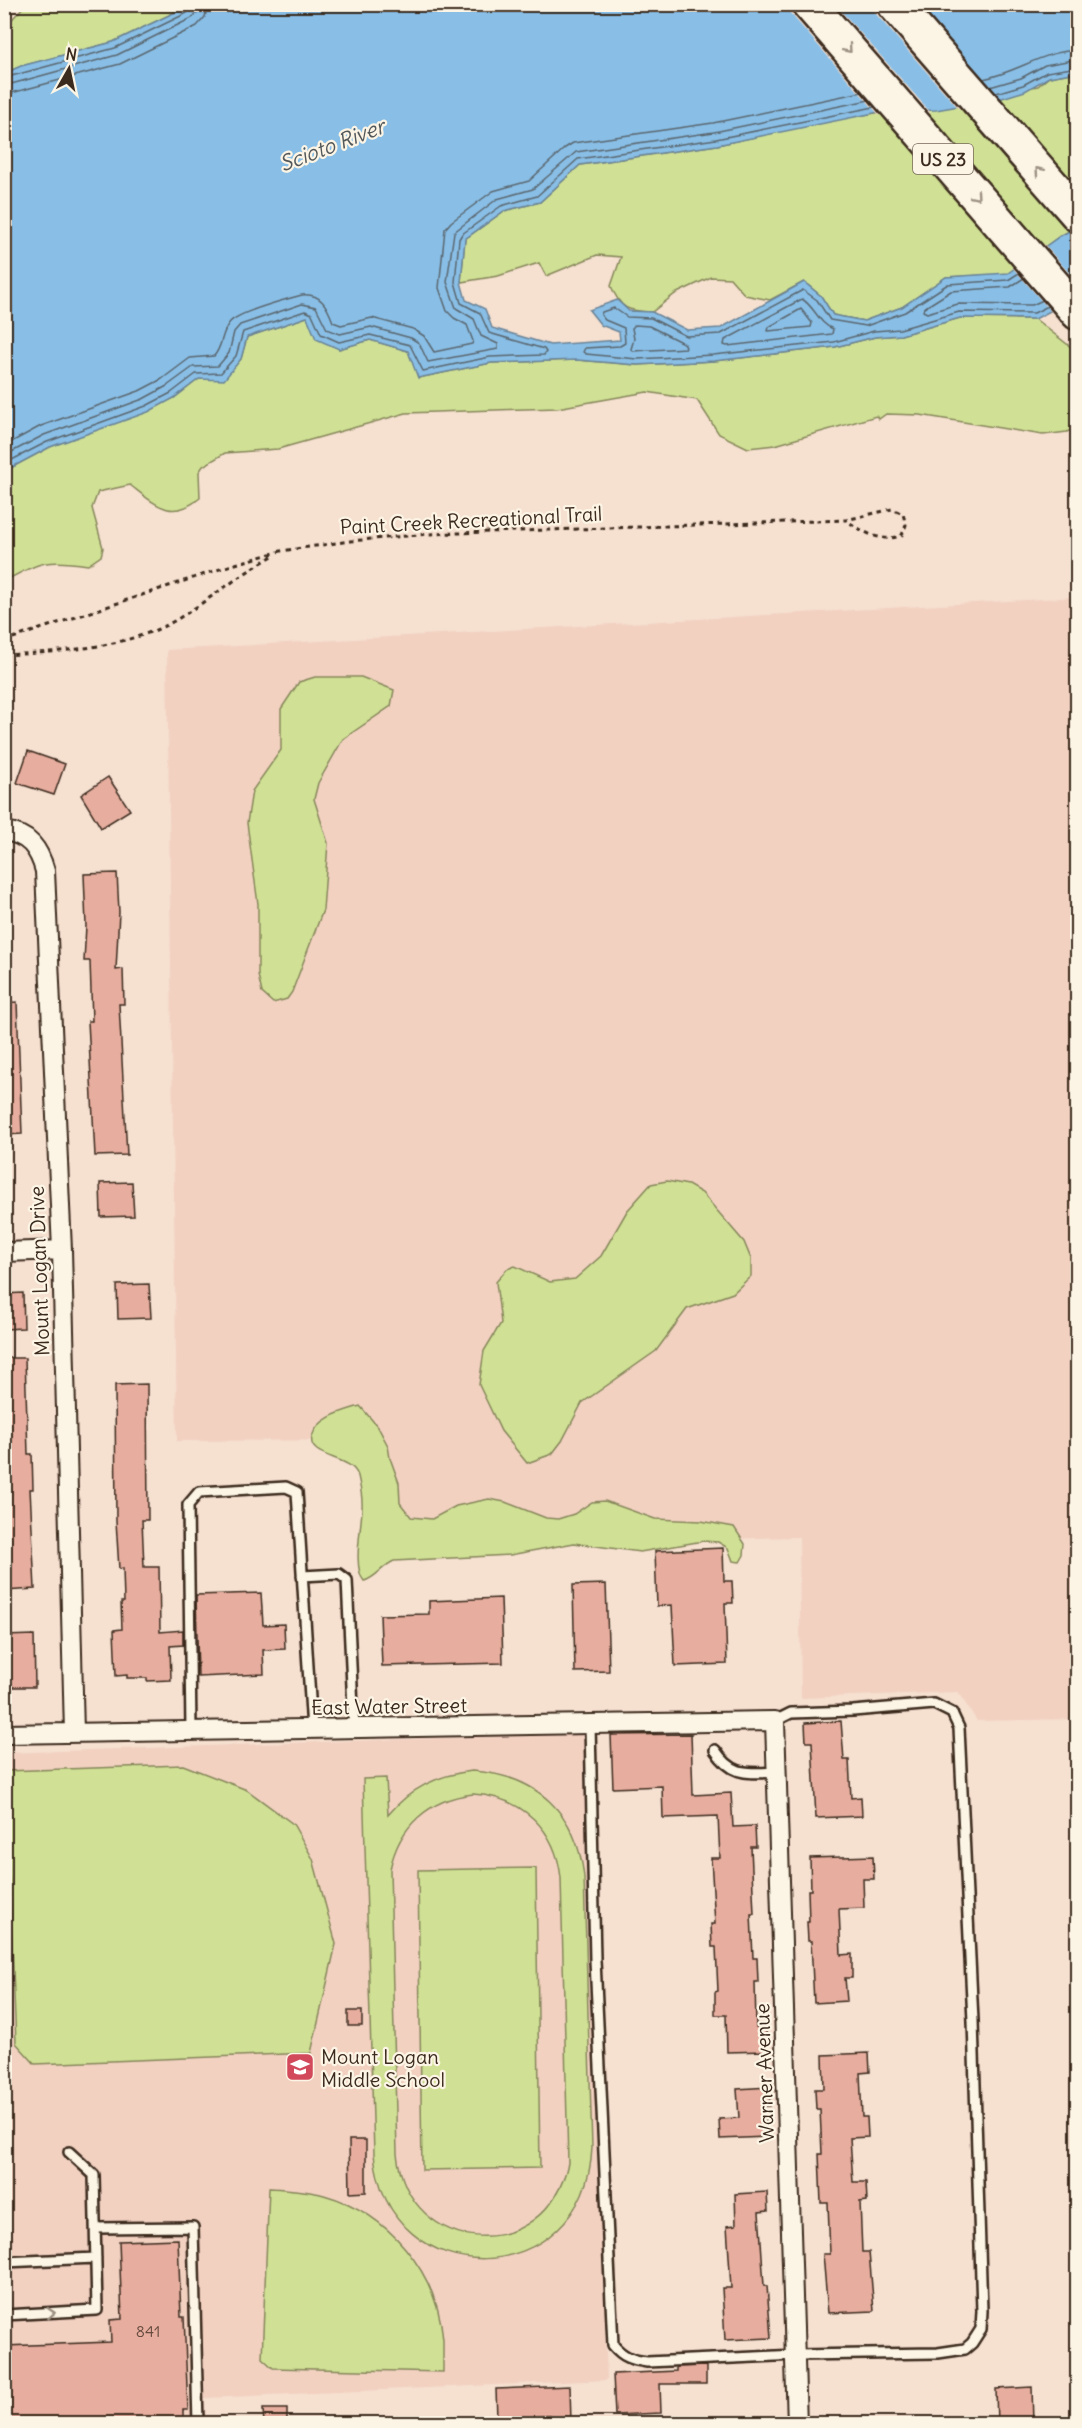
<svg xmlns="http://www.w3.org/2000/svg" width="1082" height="2428" viewBox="0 0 1082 2428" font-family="Delius,sans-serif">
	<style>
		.built { fill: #f2d1c1 }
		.green { fill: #d0e195; stroke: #86865a; stroke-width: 1.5; fill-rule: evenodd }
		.water { fill: #89bfe7; stroke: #6a8397; stroke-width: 1.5 }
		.pier { fill: #f6e0d0 }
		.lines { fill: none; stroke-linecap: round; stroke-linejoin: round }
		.shore { stroke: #5a666e; stroke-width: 1.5 }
		.building { fill: #e7ae9f; stroke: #3b2a1e; stroke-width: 1.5 }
		.service-casing { stroke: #3b2a1e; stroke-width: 14 }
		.minor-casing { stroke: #3b2a1e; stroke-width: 22 }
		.motorway-casing { stroke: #3b2a1e; stroke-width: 38 }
		.path { stroke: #3b2a1e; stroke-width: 3; stroke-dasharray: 4.5 4.5; stroke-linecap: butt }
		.service { stroke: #fcf5e5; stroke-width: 9 }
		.minor { stroke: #fcf5e5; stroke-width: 18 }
		.motorway { stroke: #fcf5e5; stroke-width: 33 }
		.oneway { stroke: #9c9082 }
		.labels { text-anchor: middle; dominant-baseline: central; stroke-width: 4.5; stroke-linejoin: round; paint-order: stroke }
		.number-label { font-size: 16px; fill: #664b3e }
		.shield { fill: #fcf5e5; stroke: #75675a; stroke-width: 1.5 }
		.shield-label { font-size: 18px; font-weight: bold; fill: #3b2a1e }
		.street-label { font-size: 20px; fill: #3b2a1e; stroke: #fcf5e5 }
		.poi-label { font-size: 20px; fill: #3b2a1e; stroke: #fcf5e5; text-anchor: start }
		.water-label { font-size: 21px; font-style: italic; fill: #52575a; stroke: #fcf5e5 }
	</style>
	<rect width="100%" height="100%" fill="#f6e0d0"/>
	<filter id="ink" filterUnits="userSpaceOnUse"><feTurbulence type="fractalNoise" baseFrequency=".0167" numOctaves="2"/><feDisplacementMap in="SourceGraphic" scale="12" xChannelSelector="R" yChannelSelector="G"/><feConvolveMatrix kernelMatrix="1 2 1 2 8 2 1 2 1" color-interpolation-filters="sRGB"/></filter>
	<g filter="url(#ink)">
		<path class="built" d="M1077,597v1122l-100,2 -19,-29 -157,6 -2,-161 -419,10 -8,-107 -195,1 -10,-791z
			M583,1733l24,647 -402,18 1,25h-201l-1,-670z"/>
		<path class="green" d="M25,5h165l-77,37 -91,24 -17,7v-46z
			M1077,72v155l-17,9 -52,38 -62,3 -44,30 -38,14 -31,-6 -12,-19 -17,-14 -34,18 -25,-5 -15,-17 -19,-1 -36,17 -23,18c-24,-1 -31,-2 -41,-26l10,-29 -24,-2 -51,21 -7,-13 -41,13 -37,6 4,-43 39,-28 36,-9 40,-37 137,-20 116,-25 205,-34 11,-9z
			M307,317l32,32 31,-9 38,11 11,27 72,-15 86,-3 60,5 77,-4 121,-14 40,-10 26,-2 59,-17 75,1 37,29 5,14v65l-10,5 -24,3 -123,-20 -34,-1 -7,5 -3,-3 -101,29 -27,3 -29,-14 -22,-34 -50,-8 -90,16 -151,5 -128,36 -53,4 -22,13 -4,6 1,26c-29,24 -45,6 -70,-13l-32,7 -6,16 11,40 -2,8 -13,9c-40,-6 -48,-4 -83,16v-110l45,-24 124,-49 25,-19h25l17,-20 6,-22z
			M315,677h46l33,13 -3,16 -48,33 -25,44 -4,16 14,44 -5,67 -31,82 -5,7 -14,4 -11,-10 -4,-18v-71l-11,-81 5,-32 29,-41v-41l18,-27z
			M667,1181l21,4 14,8 42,49 7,17v17l-18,17 -46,16 -31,42 -74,52 -20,38 -10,13 -25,9 -26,-32 -22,-46 5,-34 17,-28 -5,-41 11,-13 8,-3 35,16 25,-3 26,-23 26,-45 24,-27z
			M360,1406l18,21 10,19 2,12 9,25 1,20 11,14 21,2 24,-13 33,-7 16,3 41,16 12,1 16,-5 18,-12 13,-1 50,18 46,2 33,6 11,17 -1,11 -4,7 -7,-1 -5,-13 -10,-6 -15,-1 -63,11 -66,-9 -64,12 -116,6c-12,5 -18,17 -30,20 -12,-14 -2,-55 -2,-73 1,-10 -2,-23 -4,-32 -6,-21 -51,-17 -46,-39 5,-20 32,-26 48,-31z
			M183,1765l64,25 46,34 20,35 23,85 -25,109 -276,11 -19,-21 -11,-272z
			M472,1771c65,4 105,42 112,106l8,271c-7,144 -205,149 -218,6l-11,-375 23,-1 2,37c23,-27 49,-40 84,-44zM473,1794c49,3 83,35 88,84l7,285c-22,103 -159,95 -171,-9l-7,-285c9,-43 39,-70 83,-75z
			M536,1868l4,300 -118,2 -4,-300z
			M269,2188c18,1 37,2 55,7 64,18 114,77 119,145 0,11 0,22 0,32l-170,-4 -11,-10z"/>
		<path class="water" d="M190,5h887v67l-28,5 -24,14 -26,8 -63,11 -57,2 -162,33 -137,20 -40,37 -36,9 -39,28 -4,43 5,18 19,9 7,19 58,17 70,-5 -1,-8 -18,-7 -12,-15 28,-10 12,11 23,1 35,18 34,-2 83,-46 17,14 12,19 31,6 38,-14 44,-30 62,-4 52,-37 17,-9v70l-42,22 -75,-1 -59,17 -26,2 -40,10 -121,14 -77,4 -60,-5 -86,3 -73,15 -10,-27 -38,-11 -31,9 -23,-10 -9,-22 -60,20 -6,22 -17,21 -25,-1 -25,19 -26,14 -98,35 -45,24v-398l16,-7 92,-24z"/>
		<path class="pier" d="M783,5h53l95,108 -52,2z
			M868,5h51l84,96 -44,8z
			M1044,244l33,38 1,19 -25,13 -41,-47z"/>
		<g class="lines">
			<path class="shore" d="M4,78l111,-30 72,-35 4,-9
				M983,79c36,-7 59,-28 95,-29
				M4,86l113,-31 75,-37 5,-5 2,-9
				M990,87l31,-9 24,-13 33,-6
				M996,93l27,-8 24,-13 31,-5
				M4,95l116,-31 77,-38 8,-9 3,-13
				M1019,273l-11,7 -60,4 -43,28 -39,14 -36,-6 -13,-20 -14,-10 -82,44 -35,2 -35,-18 -24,-1 -13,-9 -12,4 -1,3 4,5 19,8 1,15 -5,3 -35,2 -2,4 3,2 51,5 76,-4 121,-13 40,-11 26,-2 59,-17 75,1 14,-7
				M1024,278l-14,9 -59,4 -27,17 -1,3 4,2 31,-9 74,1 11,-5
				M802,299c13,8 16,24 31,30l-1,5 -105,12 -3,-1 1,-5z
				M801,309l11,14 -1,4 -43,4 1,-4z
				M635,325l14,1 36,18 1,4 -53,3 -2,-2 3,-10 -2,-11z
				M4,446l37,-20 98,-35 23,-12 28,-21 24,-2c9,-10 7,-24 16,-34 9,-10 57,-23 72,-27 19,-2 25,11 31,27l8,3 31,-7 41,11 11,7 10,16 38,-8 1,-3 -6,-16 -13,-7 -7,-7 -8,-23 6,-59 6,-7 42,-31 36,-10 36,-33 8,-5 140,-20 149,-31
				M4,456l40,-21 99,-36 24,-13 26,-19 25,-1 11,-13 5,-21 6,-7 62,-21 14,3 11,22 13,5 31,-7 40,11 8,5 9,19 70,-13v-5l-17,-8 -7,-17 -18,-11 -9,-26 7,-50 43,-33 36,-10 43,-37 138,-20 155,-32
				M4,464l43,-22 99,-36 25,-13 25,-19 25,-1 15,-17 7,-24 62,-21 7,3 9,20 18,8 31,-7 40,10 13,26 67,-14 54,-2 2,-3 -2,-3 -55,-16 -9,-20 -19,-10 -6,-21 4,-43 3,-5 39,-28 36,-10 41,-37 138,-20 158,-32"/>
		</g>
		<path class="building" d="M28,751l37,13 -11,31 -37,-12z
			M108,777l22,33 -29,18 -20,-33z
			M117,873l2,39 -3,58 7,-1 1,35h-5l8,151 -32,1 -7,-135h4l-2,-60h-6l2,-35 -2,-52z
			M17,1002l5,132 -18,1v-132z
			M132,1182l2,34 -33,1 -1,-34z
			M149,1284l2,34 -33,1 -1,-34z
			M23,1293l1,35 -20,1v-35z
			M4,1358h21l3,96h4l1,35h-3l5,100 -31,2z
			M147,1384l1,136h-6l2,47h15l1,65 23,-2v15l-13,1 1,34 -24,1v-3h-20v-3l-11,1 -2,-46 8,-1 -1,-27h3l-1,-34 -4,1 -3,-48 -1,-136z
			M723,1548l1,33h8l1,22h-8l2,61 -52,2 -3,-61 -15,1 -2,-55z
			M606,1584l3,87 -34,1 -2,-87z
			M261,1593l2,32 21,-1 1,25 -22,1 1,24 -66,3 -2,-82z
			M501,1598l2,65 -121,3 -2,-51 49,-1v-13z
			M34,1635l1,52h-31v-51z
			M841,1721l3,39h5l2,38 10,-1 1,19 -46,2 -4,-76h-6l-1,-19z
			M691,1734l2,61 38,-2 2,34 22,-1 1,21h-5l3,67h-3l2,44h4l1,24h-3l1,45h10l1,24 -40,1 -1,-37h-11v-23l3,-1 -2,-44h-4l-1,-23h4l-4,-66h9l-2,-42 -55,2 -1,-32 -49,2 -2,-53z
			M873,1856l1,23h-11l1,29 -25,1 2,46 11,-1v24h-7l2,23 -33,2 -3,-62h-3l-1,-19h2l-1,-32h3l-1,-32z
			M348,2011h14v15h-14z
			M869,2053l1,19 -10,1 2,44h5l1,20 -18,1 3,44h13l1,19 -7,1 2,50h7l5,59 -46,2 -5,-59h7l-2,-51h-7l-2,-49h3l-2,-45h-4l-1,-20h9l-1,-34z
			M769,2087l1,19h-6l2,31 -46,2 -1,-20 20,-1 -2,-29z
			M349,2140h17v52l-16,1z
			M767,2192l1,19 -9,1 5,74h3l4,52 -46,2 -3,-52h9l-4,-62 9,-1 -1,-31z
			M178,2239l3,78h3l4,93h-5v14h-179v-78l107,-4 -1,-22 12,-1 -3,-78z
			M706,2366v18h-46l1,29 -46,2 -2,-41 63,-3v-4z
			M570,2386l1,38h-20l-1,-8 -53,2 -1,-29z
			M1032,2387l1,37h-36l-1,-35z
			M263,2409h24v15h-23z"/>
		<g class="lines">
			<g class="service-casing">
				<path id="service" d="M302,1576l37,-2 8,6 7,149
					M590,1724l5,236 18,385c10,12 19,15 34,17l149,-7 142,-2 27,-4 7,-6 9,-14 1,-18 -9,-290 -14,-293 -7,-15 -18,-9 -81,7 -62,2 -16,8
					M191,1730l-3,-225 11,-13 87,-5 11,5 15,238
					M715,1750c18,27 32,23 62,22
					M96,2228l97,-1 5,197
					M4,2262l92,-4
					M4,2315l93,-5 -3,-135 -25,-23"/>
			</g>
			<g class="minor-casing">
				<path id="minor" d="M4,831c25,3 35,18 41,40l17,379 12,483
					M4,1252l58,-2
					M4,1734l771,-13 22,703"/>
			</g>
			<g class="motorway-casing">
				<path id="motorway" d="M809,4l269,309
					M894,4l184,211"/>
			</g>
			<path class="path" d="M4,641l228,-76 49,-14 69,-10 79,-7 417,-14 46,-11 11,5 3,11 -4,10c-20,9 -39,-3 -56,-15
				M4,655c55,-3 124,-7 172,-35 34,-21 65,-46 100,-66"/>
			<use href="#service" class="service"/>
			<use href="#minor" class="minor"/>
			<use href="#motorway" class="motorway"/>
		</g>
		<defs><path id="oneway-chevron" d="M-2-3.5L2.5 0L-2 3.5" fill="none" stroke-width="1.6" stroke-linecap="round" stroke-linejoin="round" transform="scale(1.5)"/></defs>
		<g class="oneway">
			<use href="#oneway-chevron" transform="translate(848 49) rotate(49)"/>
			<use href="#oneway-chevron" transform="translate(1039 171) rotate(-131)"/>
			<use href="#oneway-chevron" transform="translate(976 196) rotate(49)"/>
			<use href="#oneway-chevron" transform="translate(51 2313) rotate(-3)"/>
		</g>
	</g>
	<defs>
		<g id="school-square" transform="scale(1.5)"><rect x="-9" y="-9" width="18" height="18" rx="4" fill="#d1495b" stroke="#fcf5e5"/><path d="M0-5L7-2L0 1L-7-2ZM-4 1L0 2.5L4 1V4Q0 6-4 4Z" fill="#fff"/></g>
	</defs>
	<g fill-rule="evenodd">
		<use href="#school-square" x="300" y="2067"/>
	</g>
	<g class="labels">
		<g class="number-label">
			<text x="148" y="2331">841</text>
		</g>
		<rect class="shield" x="913" y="144" width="60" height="30" rx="4.5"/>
		<g class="shield-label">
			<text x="943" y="159">US 23</text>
		</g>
		<g class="street-label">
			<text transform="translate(471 520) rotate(-3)">Paint Creek Recreational Trail</text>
			<text transform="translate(39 1271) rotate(-92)">Mount Logan Drive</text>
			<text transform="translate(389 1706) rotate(-1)">East Water Street</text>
			<text transform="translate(764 2073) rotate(-92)">Warner Avenue</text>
		</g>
		<g class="poi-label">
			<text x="321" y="2056">Mount Logan<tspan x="321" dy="23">Middle School</tspan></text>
		</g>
		<g class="water-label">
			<text transform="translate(332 145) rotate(-21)">Scioto River</text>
		</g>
	</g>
	<rect width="1082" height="2428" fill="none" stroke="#fcf5e5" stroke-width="24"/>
	<rect x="12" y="12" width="1058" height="2404" fill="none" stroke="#3b2a1e" stroke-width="2" filter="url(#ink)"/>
	<g transform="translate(69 69) rotate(9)" stroke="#fcf5e5" stroke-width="4.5" paint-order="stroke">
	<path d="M0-4.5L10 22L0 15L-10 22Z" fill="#3b2a1e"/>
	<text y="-9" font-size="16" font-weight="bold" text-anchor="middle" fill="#3b2a1e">N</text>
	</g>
</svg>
